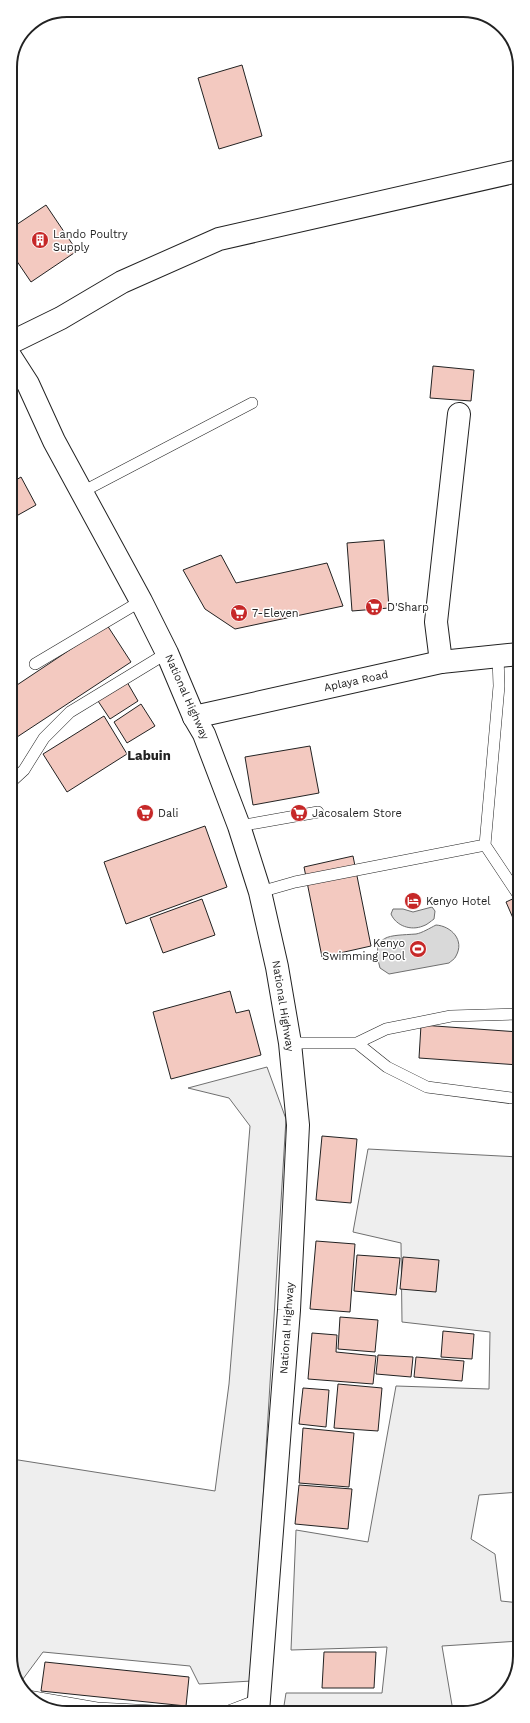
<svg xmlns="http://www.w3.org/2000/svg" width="530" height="1723" viewBox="0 0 530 1723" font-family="'Work Sans',sans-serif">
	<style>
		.green { fill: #eee; stroke: #6f6f6f }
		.water { fill: #d9d9d9; stroke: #6f6f6f }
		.building { fill: #f3c9c0; stroke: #222 }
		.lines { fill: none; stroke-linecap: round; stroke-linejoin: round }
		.service-casing { stroke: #222; stroke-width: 12 }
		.minor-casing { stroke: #222; stroke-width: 24 }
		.tertiary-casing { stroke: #222; stroke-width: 24 }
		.primary-casing { stroke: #222; stroke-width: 24 }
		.service { stroke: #fff; stroke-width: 11 }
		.minor { stroke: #fff; stroke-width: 22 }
		.tertiary { stroke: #fff; stroke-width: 22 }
		.primary { stroke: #fff; stroke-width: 22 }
		.labels { text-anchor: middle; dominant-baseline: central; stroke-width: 3; stroke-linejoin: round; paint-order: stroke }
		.poi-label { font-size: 11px; fill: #222; stroke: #fff; text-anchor: start }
		.street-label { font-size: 11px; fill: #222; stroke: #fff }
		.quarter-label { font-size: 13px; font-weight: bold; fill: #222; stroke: #fff }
		.rim { fill: none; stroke: #222; stroke-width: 2 }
	</style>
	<rect width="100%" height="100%" fill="#fff"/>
	<path class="green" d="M267,1067l19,52 -34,562 -53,3 -9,-18 -147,-14 -23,31 -8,-12v-212l203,32 14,-107 21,-258 -21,-28 -41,-10z
		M368,1149l151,8 1,335 -41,3 -8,44 24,15 6,47 19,2v38l-78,5 11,65 -170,1 3,-19h96l5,-46 -96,3 5,-120 72,12 28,-156 93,3 1,-57 -88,-10 -1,-79 -48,-11z"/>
	<path class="water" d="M432,907l3,4 -1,8c-3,2 -7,6 -11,7 -12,5 -27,0 -32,-12l2,-5h10l10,3z
		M436,925c15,1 29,15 20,31 -1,3 -5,5 -7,7l-60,11 -9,-6c-10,-35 10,-32 36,-34 6,-1 14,-6 20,-9z"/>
	<path class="building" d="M242,65l20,71 -43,13 -21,-71z
		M46,205l31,46 -46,31 -21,-31v-22z
		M433,366l41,4 -3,31 -41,-3z
		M21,477l15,28 -25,14v-36z
		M384,540l5,68 -37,3 -5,-68z
		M221,555l15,28 91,-20 16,43 -108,23 -30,-20 -22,-39z
		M107,625l24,37 -120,79v-52z
		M127,682l11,19 -28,18 -12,-18z
		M141,704l14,22 -28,17 -13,-21z
		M104,716l23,38 -60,38 -24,-38z
		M310,746l9,47 -66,12 -8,-48z
		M205,826l22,61 -101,37 -22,-62z
		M353,856l18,90 -49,11 -18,-90z
		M519,896v36l-13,-30z
		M202,899l13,36 -52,18 -13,-35z
		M230,991l6,22 13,-3 12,45 -90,24 -18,-67z
		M421,1025l98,7v33l-100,-7z
		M322,1136l35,3 -6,64 -35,-3z
		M316,1241l39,3 -5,68 -40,-3z
		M357,1255l43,3 -4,37 -42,-4z
		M403,1257l36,3 -3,32 -36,-3z
		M340,1317l38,3 -3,32 -37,-3z
		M443,1331l31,3 -2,25 -31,-2z
		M312,1333l25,2 -1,17 40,4 -3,28 -65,-5z
		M378,1355l35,2 -2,20 -35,-3z
		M416,1357l48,4 -2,20 -48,-4z
		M338,1384l44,4 -4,43 -44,-3z
		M303,1388l26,2 -3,37 -27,-3z
		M303,1428l51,5 -5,54 -50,-4z
		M299,1485l53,4 -4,40 -53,-5z
		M324,1652h52l-2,36h-52z
		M45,1662l144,15 -3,29 -145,-15z"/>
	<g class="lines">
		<g class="service-casing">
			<path id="service" d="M82,492l170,-89
				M498,656l1,30 -14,159 34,51
				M35,664l106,-63
				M11,782l13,-12 20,-32 26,-26 97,-59
				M239,826l79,-14
				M260,892l35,-10 190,-37
				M290,1043h67l29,-14 65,-13 68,-2
				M357,1043l30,24 40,20 92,12
				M28,1696l69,12 77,4
				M226,1712l34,-13"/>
		</g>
		<g class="minor-casing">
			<path id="minor" d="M10,343l51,-25 61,-36 97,-43 299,-68
				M441,662l-5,-40 23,-208"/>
		</g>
		<g class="tertiary-casing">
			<path id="tertiary" d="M194,717l247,-55 78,-8"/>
		</g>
		<g class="primary-casing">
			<path id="primary" d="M10,356l18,28 26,57 87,160 26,52 27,64 10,17 35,92 21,66 17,75 13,76 8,82 -9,185 -31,402"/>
		</g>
		<use href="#service" class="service"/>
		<use href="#minor" class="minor"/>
		<use href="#tertiary" class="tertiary"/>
		<use href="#primary" class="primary"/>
	</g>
	<defs>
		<g id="building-disc" transform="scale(0.9)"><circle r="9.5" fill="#c62828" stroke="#fff"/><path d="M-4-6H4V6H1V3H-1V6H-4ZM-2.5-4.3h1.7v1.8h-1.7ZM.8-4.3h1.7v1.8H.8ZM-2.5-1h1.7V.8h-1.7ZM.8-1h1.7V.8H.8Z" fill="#fff"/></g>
		<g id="supermarket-disc" transform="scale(0.9)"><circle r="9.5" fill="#c62828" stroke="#fff"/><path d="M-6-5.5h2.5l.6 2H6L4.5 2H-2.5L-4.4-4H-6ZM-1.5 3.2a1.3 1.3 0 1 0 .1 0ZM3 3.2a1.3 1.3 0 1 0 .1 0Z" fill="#fff"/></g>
		<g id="hotel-disc" transform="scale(0.9)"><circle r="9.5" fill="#c62828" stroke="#fff"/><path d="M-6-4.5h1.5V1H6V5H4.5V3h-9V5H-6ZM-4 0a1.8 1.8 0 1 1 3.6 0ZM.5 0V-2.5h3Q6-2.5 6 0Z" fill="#fff"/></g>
		<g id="stadium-disc" transform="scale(0.9)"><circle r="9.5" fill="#c62828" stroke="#fff"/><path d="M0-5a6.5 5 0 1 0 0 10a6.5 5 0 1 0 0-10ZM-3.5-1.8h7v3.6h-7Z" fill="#fff"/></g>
	</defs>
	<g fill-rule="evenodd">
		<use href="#building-disc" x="40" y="240"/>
		<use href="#supermarket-disc" x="374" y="607"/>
		<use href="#supermarket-disc" x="239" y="613"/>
		<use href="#supermarket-disc" x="145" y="813"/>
		<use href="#supermarket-disc" x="299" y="813"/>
		<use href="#hotel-disc" x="413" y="901"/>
		<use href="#stadium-disc" x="418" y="949"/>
	</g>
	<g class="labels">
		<g class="poi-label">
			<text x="53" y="234">Lando Poultry<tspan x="53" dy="13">Supply</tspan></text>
			<text x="387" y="607">D'Sharp</text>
			<text x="252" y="613">7-Eleven</text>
			<text x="158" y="813">Dali</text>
			<text x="312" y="813">Jacosalem Store</text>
			<text x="426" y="901">Kenyo Hotel</text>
			<text x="405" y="943" text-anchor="end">Kenyo<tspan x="405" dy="13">Swimming Pool</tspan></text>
		</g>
		<g class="street-label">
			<text transform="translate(356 681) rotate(-12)">Aplaya Road</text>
			<text transform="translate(187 697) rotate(66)">National Highway</text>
			<text transform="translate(283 1006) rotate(81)">National Highway</text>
			<text transform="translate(287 1328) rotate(-86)">National Highway</text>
		</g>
		<g class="quarter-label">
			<text x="149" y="755">Labuin</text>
		</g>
	</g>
	<path d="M0 0H530V1723H0ZM67 17H463A50 50 0 0 1 513 67V1656A50 50 0 0 1 463 1706H67A50 50 0 0 1 17 1656V67A50 50 0 0 1 67 17Z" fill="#fff" fill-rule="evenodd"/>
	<path class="rim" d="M67 17H463A50 50 0 0 1 513 67V1656A50 50 0 0 1 463 1706H67A50 50 0 0 1 17 1656V67A50 50 0 0 1 67 17Z"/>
</svg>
